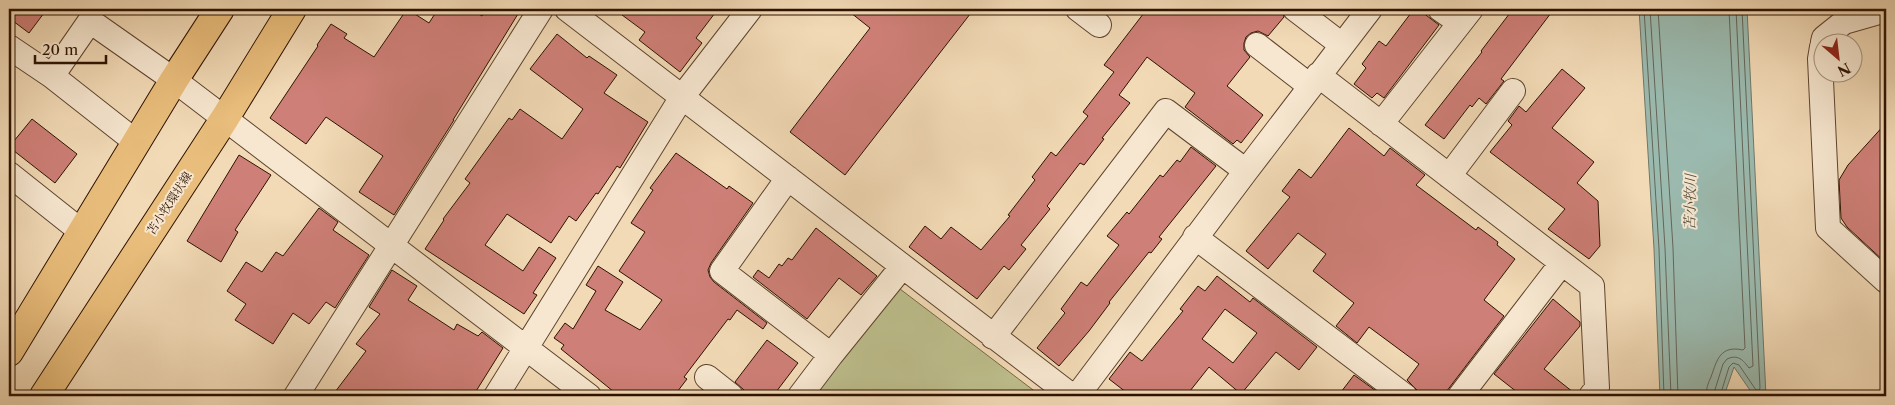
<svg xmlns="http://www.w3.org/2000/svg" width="1895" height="405" viewBox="0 0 1895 405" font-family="'Libre Caslon Text','Noto Serif JP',serif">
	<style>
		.green { fill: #bdbe8c; stroke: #756846 }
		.water { fill: #9bbaaf; stroke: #6f7769 }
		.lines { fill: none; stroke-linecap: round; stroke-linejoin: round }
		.shore { stroke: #646658; stroke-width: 1 }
		.building { fill: #ce7f77; stroke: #2d1200; fill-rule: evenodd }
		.minor-casing { stroke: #5e442e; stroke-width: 26 }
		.major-casing { stroke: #2d1200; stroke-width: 30 }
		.minor { stroke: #f7e7d0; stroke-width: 24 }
		.major { stroke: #e9bd7b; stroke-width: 28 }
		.labels { text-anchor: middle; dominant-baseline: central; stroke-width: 4; stroke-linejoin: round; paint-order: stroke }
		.street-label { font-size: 12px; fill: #2d1200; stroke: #f7e7d0 }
		.water-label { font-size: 14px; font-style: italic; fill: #544d3d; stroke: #f7e7d0 }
	</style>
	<rect width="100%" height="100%" fill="#f2dab6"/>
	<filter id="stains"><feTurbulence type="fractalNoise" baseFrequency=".004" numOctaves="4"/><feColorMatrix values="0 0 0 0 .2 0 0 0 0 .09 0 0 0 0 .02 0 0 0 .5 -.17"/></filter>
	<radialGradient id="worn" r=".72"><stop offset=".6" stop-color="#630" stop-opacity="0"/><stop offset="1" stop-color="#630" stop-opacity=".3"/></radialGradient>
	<path class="green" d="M900,289l141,107h-229z"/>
	<path class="water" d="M1639,9h108l19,387h-12l-20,-29 -10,29h-64l-6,-147z"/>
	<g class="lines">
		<path class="shore" d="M1644,9l15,240 5,147
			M1650,9l15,239 6,148
			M1658,9l15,239 5,148
			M1706,396c0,-7 2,-13 5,-19 6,-17 9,-32 32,-27l2,-2 -16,-339
			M1713,396l10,-32 4,-5c11,-5 16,1 22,9l4,-2 -17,-357
			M1720,396l9,-29 4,-4 6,2 17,25h3l1,-2 -18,-379"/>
	</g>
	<path class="building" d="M9,9h38l-18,24 -20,-15z
		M407,9l22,14 9,-14h32l12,7 5,-7h34l-68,111h1l-60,95 -35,-23 24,-36 -57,-39 -20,27 -36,-26 48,-72 -1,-1 14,-21 16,10 -3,4 30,19z
		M614,9h104l-22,29 6,5 -22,29 -41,-32 6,-8z
		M846,9h128l-129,166 -55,-43 80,-104z
		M1147,9h135l2,8 -16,19 -10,-5 -7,2 -5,4 -2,6v7l6,7 -23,29 36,29 -22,28 -4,-3 -4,4 -48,-37 10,-14 -48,-36 -28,38 11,8 -28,35 2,1 -20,26 -4,-2 -33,43 3,3 -29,36 5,4 -17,21 -5,-4 -27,33 -68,-52 16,-21 16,13 10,-12 30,23 29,-34 -2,-1 27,-35 -3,-3 19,-25 5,4 32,-40 -5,-4 31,-40 -10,-7z
		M1414,9h4l21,16 -55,73 -7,-5 -5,5 -18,-14 12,-16 -4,-4 17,-23 7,5z
		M1513,9h41l-53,70 3,2 -18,23 -7,-6 -7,9 -2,-2 -26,34 -19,-14 57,-73 -1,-1z
		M557,34l30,24 2,-2 28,19 -13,18 44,29 -28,46 -3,-2 -19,28 -2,-1 -20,28 -7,-5 -18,27 -44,-29 -22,31 38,26 16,-24 17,11 -23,35 4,2 -13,19 -99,-65 19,-29 -1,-1 27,-36 -5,-4 44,-61 3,2 8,-11 42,30 21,-30 -53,-40z
		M1562,69l23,19 -33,40 42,34 -17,21 21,18 2,45 -11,13 -41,-30 17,-20 -75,-57 22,-27 -4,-4 11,-15 7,6z
		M32,119l45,35 -22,29 -46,-36z
		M1886,123v140l-39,-36 -6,-9 -2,-38 9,-15z
		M1349,128l35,28 6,-8 35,27 -9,10 60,45 2,-3 20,15 -1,3 18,14 -31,41 20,16 -61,80h-18l-7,-5 -11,-11 12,-16 -50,-37 -12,16 -21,-17 18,-23 -41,-32 13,-17 -28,-21 -30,36 -22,-18 44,-54 -8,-6 17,-22 12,9z
		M1191,147l25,19 -57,71 3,2 -11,14 -2,-1 -40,50 1,1 -21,28 -30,35 -22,-18 28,-35 -4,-4 20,-27 6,4 32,-41 -12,-9 20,-24 2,2 31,-39 3,2 14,-17 3,2z
		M676,153l51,36 2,-3 24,17 -42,60 -3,7 2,7 4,5 53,41 -4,6 -26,-19 -7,10 -2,-1 -44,58 3,2 -13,17h-55l-58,-47 3,-4 -10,-7 11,-15 8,6 23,-38 -10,-6 12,-19 25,16 -18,28 35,20 22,-30 -43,-29 26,-39 -14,-9 22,-33 -3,-2z
		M239,155l32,20 -36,55 3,2 -17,30 -34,-21z
		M319,208l19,14 -5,8 36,25 -34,53 -9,-6 -17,22 -16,-11 -20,31 -38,-24 11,-16 -19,-13 19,-29 16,10 14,-20 7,4z
		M816,228l61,48 -16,19 -22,-17 -32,41 -54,-42 5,-7 11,8 10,-14 3,2 6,-8 4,2z
		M392,270l25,16 -9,14 46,30 3,-6 21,12 4,-4 21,16 -30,48h-141l34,-45 -10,-7 24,-30 -11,-7z
		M1217,276l33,26 3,-4 64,49 -18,23 -23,-18 -35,42 -32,-27 -23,29h-55l-22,-17 21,-27 12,9 41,-50 -3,-2 18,-23 7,5zM1225,309l32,24 -24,30 -31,-24z
		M1553,299l27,23v4l-36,43 34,27h-56l-28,-22z
		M767,340l31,23 -25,33h-29v-6l-9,-8z
		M1354,375l29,21h-45z"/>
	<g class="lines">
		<g class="minor-casing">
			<path id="minor" d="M567,9l505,387
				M1078,9l21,16
				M1295,9l47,36
				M1440,9l20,14
				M1823,42l1,-4 20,-16 42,-12
				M1257,45l53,41
				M9,47l43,29
				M1822,47l-2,12 8,169 58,53
				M1318,75l274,211 5,102 -6,8
				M1381,124l90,-115
				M136,142l-84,-66 38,-55 84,59 415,316
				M9,174l73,58
				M1449,176l64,-85
				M788,178l-66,93 109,84
				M1195,237l210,159
				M993,337l173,-226 80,60
				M707,377l24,19
				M296,396l245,-387
				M496,396l186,-299 68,-88
				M800,396l31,-41 71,-88
				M1077,396l169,-225 124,-162
				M1460,396l102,-133"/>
		</g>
		<g class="major-casing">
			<path id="major" d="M9,352l165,-272 46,-71
				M44,396l181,-278 67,-109"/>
		</g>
		<use href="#minor" class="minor"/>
		<use href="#major" class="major"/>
	</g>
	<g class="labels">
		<g class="street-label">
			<text transform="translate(169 203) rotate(-57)">苫小牧環状線</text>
		</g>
		<g class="water-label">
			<text transform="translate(1690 202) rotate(-89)">苫小牧川</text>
		</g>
	</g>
	<rect width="1895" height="405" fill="none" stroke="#f2dab6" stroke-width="30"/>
	<rect x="10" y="10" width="1875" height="385" fill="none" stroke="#2d1200" stroke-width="2.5"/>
	<rect x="15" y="15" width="1865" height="375" fill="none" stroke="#2d1200"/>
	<g transform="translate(1838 58) rotate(152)"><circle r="24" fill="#f7e7d0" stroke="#a6927d"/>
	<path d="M0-4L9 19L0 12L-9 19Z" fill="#8f2418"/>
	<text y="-8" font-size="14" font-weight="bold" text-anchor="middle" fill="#2d1200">N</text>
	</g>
	<path d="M35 55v8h71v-8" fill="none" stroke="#2d1200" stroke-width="2.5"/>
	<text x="42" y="55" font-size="15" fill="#2d1200" stroke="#f7e7d0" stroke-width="4" paint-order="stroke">20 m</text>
	<rect width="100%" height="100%" filter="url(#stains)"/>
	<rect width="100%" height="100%" fill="url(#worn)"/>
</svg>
